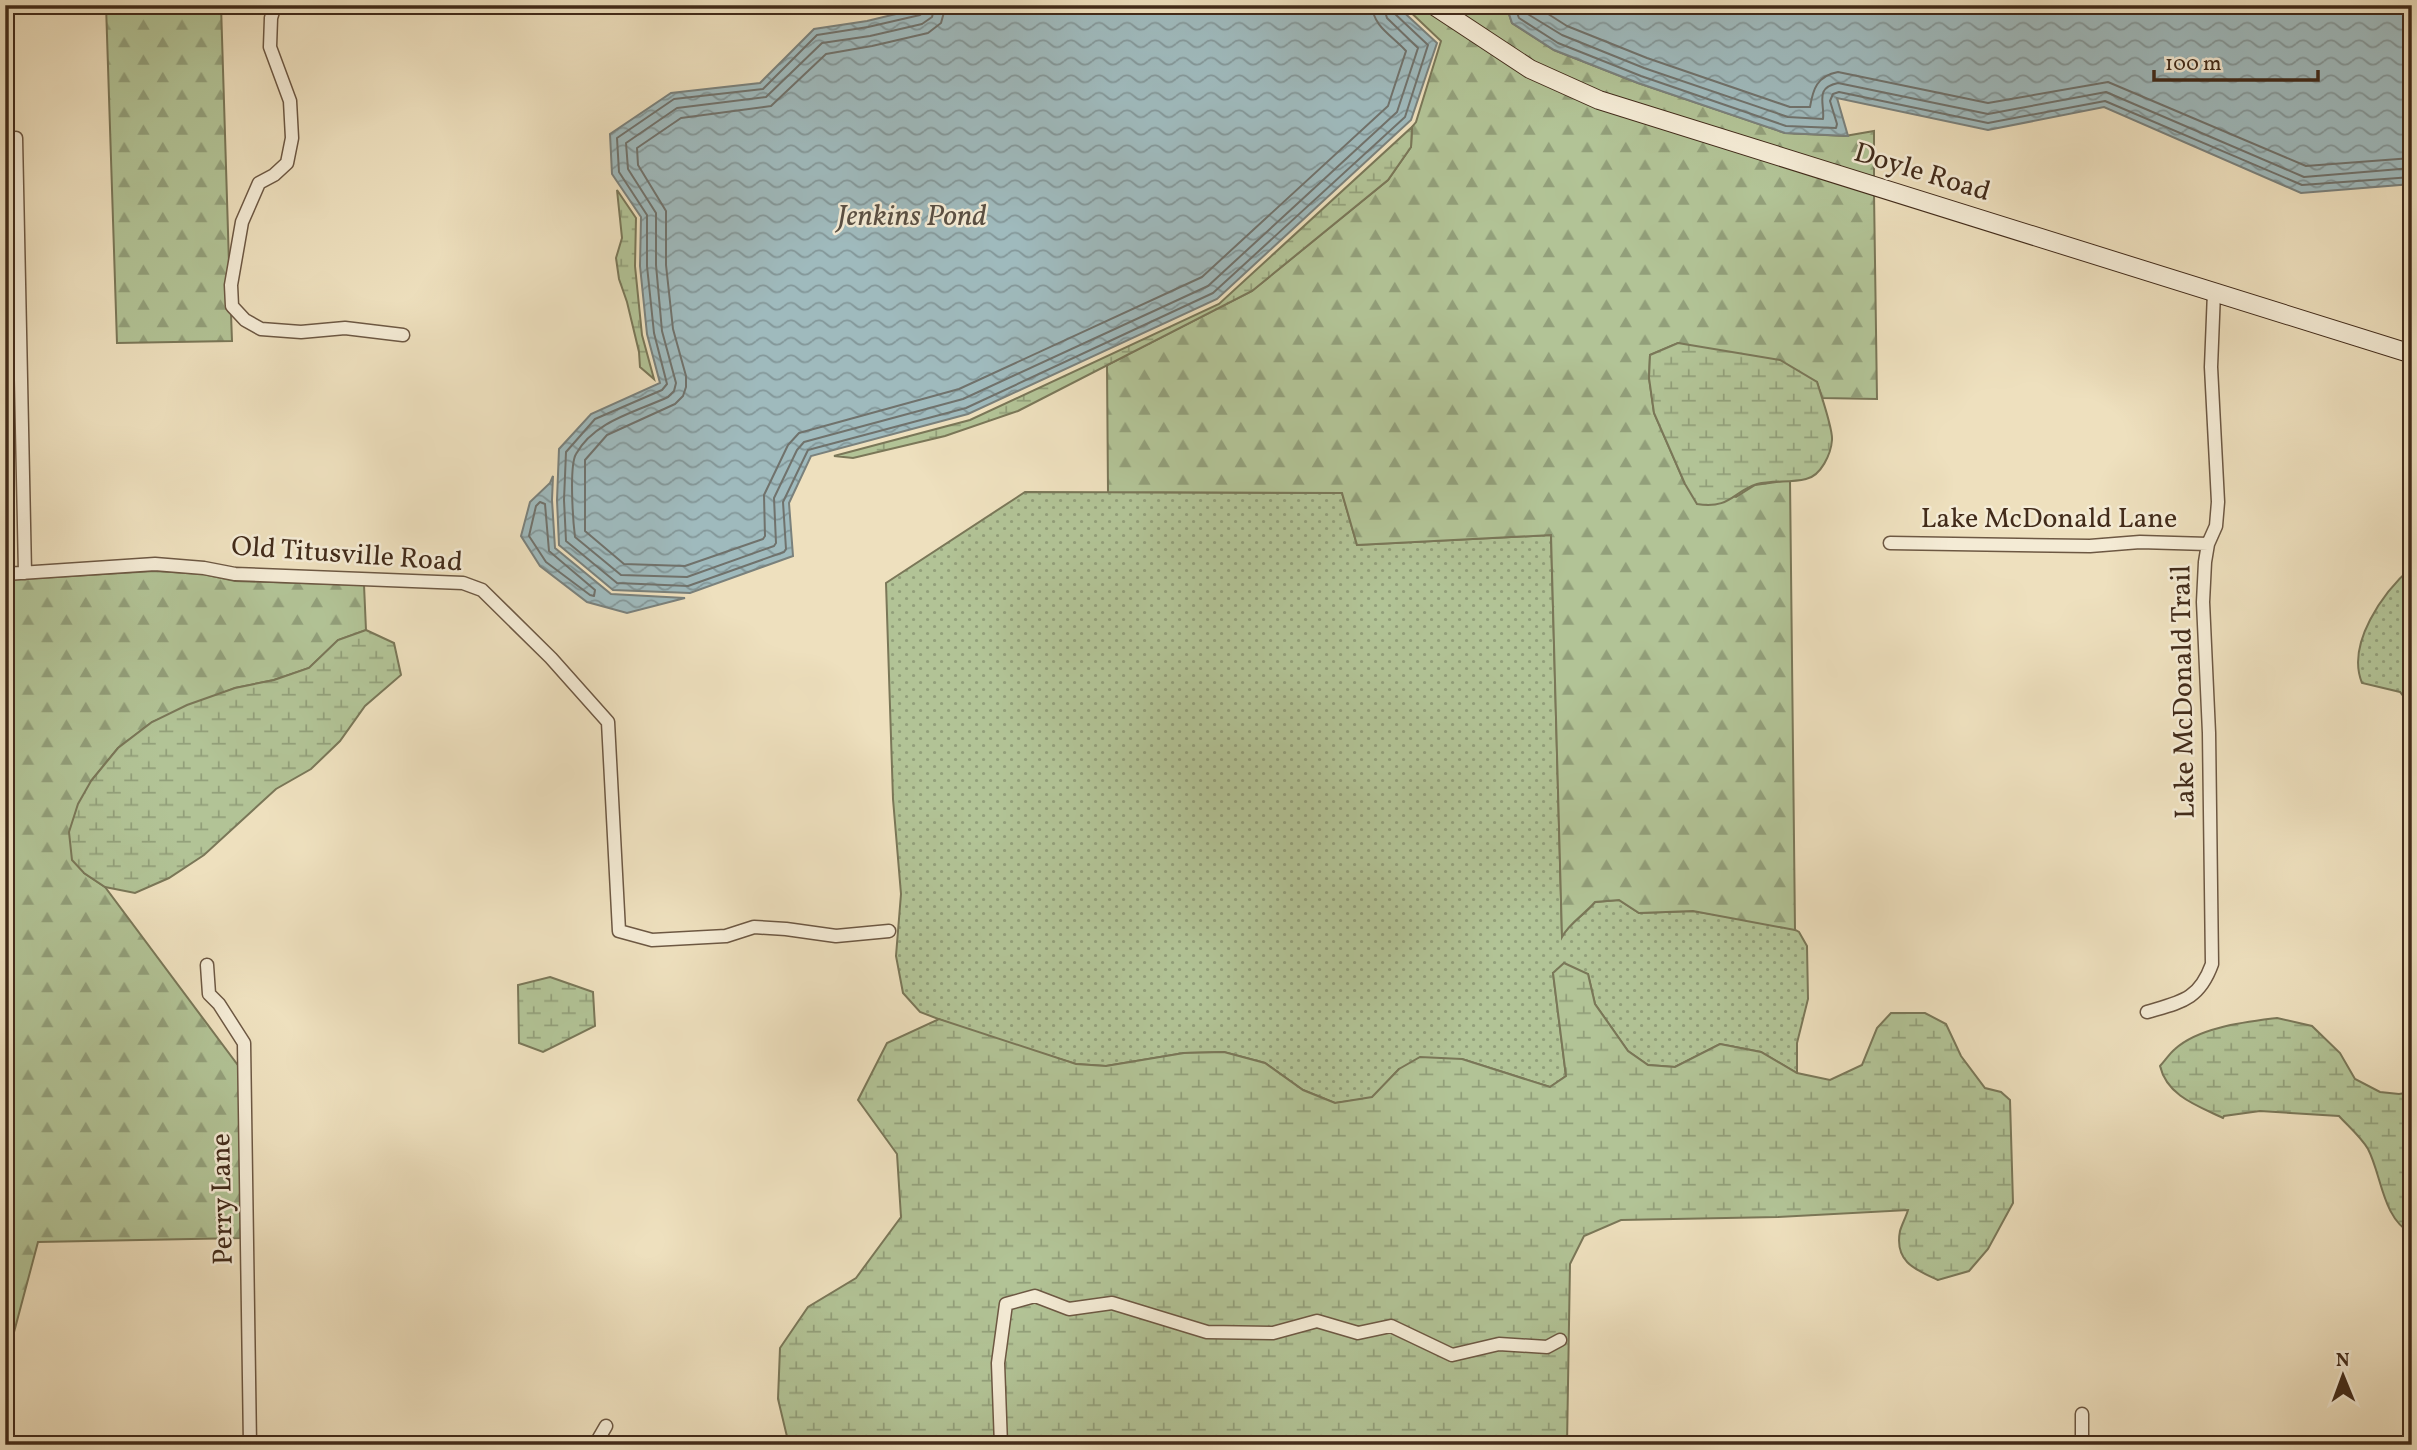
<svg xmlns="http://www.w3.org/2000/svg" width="2417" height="1450" viewBox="0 0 2417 1450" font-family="Vollkorn,serif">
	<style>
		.grass { fill: url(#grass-dots); stroke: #7a7758; stroke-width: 2 }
		.forest { fill: url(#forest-firs); stroke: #7a7758; stroke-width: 2 }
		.wetland { fill: url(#wetland-marsh); stroke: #7a7758; stroke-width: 2 }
		.water { fill: url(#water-waves); stroke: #7a817c; stroke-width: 2 }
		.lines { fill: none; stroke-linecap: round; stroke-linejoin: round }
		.shore { stroke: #70726c; stroke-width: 2 }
		.street-casing { stroke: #6d5843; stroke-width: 15 }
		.secondary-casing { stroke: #422b1a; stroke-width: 20 }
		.street { stroke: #f4ebd5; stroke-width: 12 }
		.secondary { stroke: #f4ebd5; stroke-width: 18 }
		.labels { text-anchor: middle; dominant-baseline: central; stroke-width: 5; stroke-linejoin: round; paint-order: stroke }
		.street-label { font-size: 28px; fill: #422b1a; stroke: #f4ebd5 }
		.water-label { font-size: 30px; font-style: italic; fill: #594f43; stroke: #f4ebd5 }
	</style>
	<defs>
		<pattern id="grass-dots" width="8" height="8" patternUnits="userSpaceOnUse" patternTransform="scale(1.75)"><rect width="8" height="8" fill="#b2c396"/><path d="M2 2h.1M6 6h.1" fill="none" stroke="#929f7a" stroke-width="1.8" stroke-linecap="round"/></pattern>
		<pattern id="forest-firs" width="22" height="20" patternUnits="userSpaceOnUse" patternTransform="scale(1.75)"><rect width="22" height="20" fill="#b2c396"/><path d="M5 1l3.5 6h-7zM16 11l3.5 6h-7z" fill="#929f7a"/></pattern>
		<pattern id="wetland-marsh" width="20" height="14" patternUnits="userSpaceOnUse" patternTransform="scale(1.75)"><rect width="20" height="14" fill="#b2c396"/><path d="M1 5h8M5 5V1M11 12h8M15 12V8" fill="none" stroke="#929f7a"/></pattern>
		<pattern id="water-waves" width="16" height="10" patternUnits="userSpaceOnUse" patternTransform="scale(1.75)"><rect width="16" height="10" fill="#9fbabd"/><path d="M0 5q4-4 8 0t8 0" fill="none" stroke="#839799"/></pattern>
	</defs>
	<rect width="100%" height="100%" fill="#eee0be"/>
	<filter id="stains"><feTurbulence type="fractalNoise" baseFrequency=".00286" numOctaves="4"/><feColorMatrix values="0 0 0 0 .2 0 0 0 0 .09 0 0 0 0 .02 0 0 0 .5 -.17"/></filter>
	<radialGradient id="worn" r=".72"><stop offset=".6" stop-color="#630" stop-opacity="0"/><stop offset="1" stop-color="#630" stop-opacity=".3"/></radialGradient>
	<path class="grass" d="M1025,492l317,1 15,52 194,-10 11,400c9,-12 23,-21 33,-33l24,-2 20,13 54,-2 97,16 9,5 8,14 1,53 -11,44v30l-36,-21 -41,-8 -45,23 -27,-2 -20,-14 -33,-47 -7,-30 -35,-1 13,103 -16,11 -88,-28 -63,10 -27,29 -37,5 -32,-13 -38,-27 -41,-11 -40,1 -78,13 -30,-2 -98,-30 -58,-22 -17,-19 -7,-37 5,-62 -8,-95 -7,-216z
		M2412,567v197l-8,-10 7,-48 -11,-14 -38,-9c-16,-39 21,-91 50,-116z"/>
	<path class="forest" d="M5,5h3l3,224h-6z
		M106,5h115l8,259 -1,47 3,3 1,27 -115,2z
		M1403,5h19l106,70 346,118 3,206 -55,-1 -5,-16 -139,-39 -28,12 -1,23 5,35 31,71 51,13 19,-12 35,-5 5,450 -102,-19 -54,2 -20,-13 -24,2c-11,13 -25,20 -33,35l-11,-402 -194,10 -15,-52 -234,-1 -1,-127 145,-74 136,-111 23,-33 1,-20 4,-5 25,-81z
		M1444,5h62l6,18 42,27 84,33 147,50 60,3 29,-5v49l-274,-86 -68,-31z
		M155,571l48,3 32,7 129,4 2,45 -28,10 -29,28 -35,12 -39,8 -83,34 -34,26 -27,33 -7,92 21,14 135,181 2,170 -204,4 -33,124v-786z"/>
	<path class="wetland" d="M1412,127l-1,20 -23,33 -136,111 -234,120 -73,25 -92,22 -19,-2 136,-36 249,-116z
		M617,190l19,28 -1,48 7,69 12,44 -14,-12 -1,-15 -12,-50 -8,-23 -3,-21 6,-20z
		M1678,343l102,17 37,22c4,13 16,47 15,58 -1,14 -11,36 -26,39 -16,4 -32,1 -49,5 -25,8 -26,25 -60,20l-12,-20 -31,-71 -5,-35 1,-23z
		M366,630l28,13 7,32 -36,31 -25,35 -29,28 -35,20 -72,66 -35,23 -34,15 -30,-6 -21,-14 -12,-13 -3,-28 9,-28 13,-23 27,-33 34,-26 35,-17 48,-17 39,-8 35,-12 29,-28z
		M1564,963l24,11 7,30 33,47 20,14 27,2 45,-23 41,8 36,21 33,7 32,-15 15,-37 14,-15h34l21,11 15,32 24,32 16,4 9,8 3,103 -25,46 -19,22 -31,9c-22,-10 -44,-18 -38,-49 2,-7 6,-14 8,-21l-130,7 -157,3 -37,16 -14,28 -3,181h-344l-7,-6 -19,6h-408l-11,-46 2,-51 28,-41 48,-29 45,-61 -4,-63 -39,-54 29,-57 52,-24 137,45 30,2 78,-13 40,-1 41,11 38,27 32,13 37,-6 27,-28 21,-12 42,2 88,28 16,-11 -13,-103z
		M550,977l43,15 2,34 -52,26 -24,-9 -1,-58z
		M2277,1018l35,8 28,27 15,26 25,13 19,2 13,-2v142c-30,-16 -30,-58 -44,-85 -7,-12 -20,-23 -29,-33l-79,-5 -36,5 -1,2c-25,-12 -56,-22 -63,-52 5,-5 9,-12 15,-17 24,-22 71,-27 102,-31z"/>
	<path class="water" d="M933,5h463l41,38 -26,77 -194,179 -249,115 -157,42 -22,47 4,53 -103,37 -77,-3 -54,-45 -2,-45 2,-51 32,-35 69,-31 -13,-49 -7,-68 1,-49 -29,-43 -2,-40 61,-41 89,-10 54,-54 53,-8z
		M1506,5h906v179l-111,9 -197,-86 -116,23 -151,-32 11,38 -63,-3 -147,-50 -84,-33 -42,-27z
		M553,476l-1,24 3,48 56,46 74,4 -58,15 -40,-11 -47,-36 -19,-30 9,-34 20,-19z"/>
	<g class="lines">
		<path class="shore" d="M926,5l-1,6 -5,4 -52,12 -51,8 -54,54 -89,10 -57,39 2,34 28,43v51l7,67 13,51 -5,6 -67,29 -29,33 -2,48 2,41 51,42 71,3 96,-34 2,-3 -3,-47 25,-52 158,-42 247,-115 192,-176 23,-72 -34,-32 -2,-8
			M935,5l-3,12 -10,7 -52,12 -48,7 -56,54 -89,11 -51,35 2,26 28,44v52l6,66 14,52 -2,8 -6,6c-32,15 -74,24 -92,57 -7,12 -3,67 -1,83l46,38 66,2 87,-31 2,-3 -2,-45 23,-48 7,-8 159,-43 245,-113 189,-174 21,-64 -31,-30 -4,-13
			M946,5l-5,18 -13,10 -56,13 -46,8 -55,52 -90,12 -44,30 1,17 28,46v54l7,64 13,47v11l-3,9 -8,8 -68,31 -22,25v71l39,33 61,2 78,-27 2,-3 -1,-41 24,-50 11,-12 160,-44 243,-112 186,-171 18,-55c-13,-15 -33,-24 -34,-46
			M1514,5l5,13 39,25 83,33 145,50 50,2 1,-4 -7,-23 3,-7 6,-2 149,31 117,-22 197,84 110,-8
			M1523,5l3,8 36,22 82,33 144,49 35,2c2,-16 -9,-31 15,-36l150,31 118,-22 198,85 108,-9
			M1534,5l33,21 80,32 143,49h20c3,-18 7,-31 28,-35l150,31 120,-21 198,84 106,-8
			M540,502l5,2 4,47 46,39 -1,6 -4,-1 -44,-33 -17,-26 7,-30z"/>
		<g class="street-casing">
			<path id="street" d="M275,5l-4,13 -1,29 20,54 2,37 -5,25 -13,12 -15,8 -17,39 -11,63 1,21 13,14 16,9 40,3 44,-4 58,7
				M16,138l9,435
				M1890,543l200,3 50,-4 68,2
				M5,574l150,-10 49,4 31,6 228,9 19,7 69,68 57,64 11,209 33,9 74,-4 28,-9 32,2 50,7 53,-5
				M207,965l2,29 10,10 25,39 6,402
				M2147,1012c34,-10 52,-12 65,-48l-3,-231 -6,-131 2,-40 3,-18 8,-18 2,-24 -7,-135 3,-75
				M595,1445l11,-19
				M1001,1445l-3,-82 8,-59 29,-8 34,13 43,-6 95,29 66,1 44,-12 41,12 33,-7 61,29 47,-11 48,3 13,-7
				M2082,1445v-31"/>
		</g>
		<g class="secondary-casing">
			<path id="secondary" d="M1433,5l97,64 69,31 813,254"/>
		</g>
		<use href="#street" class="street"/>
		<use href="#secondary" class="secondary"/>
	</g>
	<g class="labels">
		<g class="street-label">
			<text transform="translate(1922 173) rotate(17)">Doyle Road</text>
			<text x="2049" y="519">Lake McDonald Lane</text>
			<text transform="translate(347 555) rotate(4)">Old Titusville Road</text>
			<text transform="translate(2184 692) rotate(-91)">Lake McDonald Trail</text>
			<text transform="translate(223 1199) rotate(-91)">Perry Lane</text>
		</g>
		<g class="water-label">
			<text x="912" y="217">Jenkins Pond</text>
		</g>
	</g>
	<rect width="2417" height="1450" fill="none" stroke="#eee0be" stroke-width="28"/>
	<rect x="7" y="7" width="2403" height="1436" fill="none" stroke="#422b1a" stroke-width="3.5"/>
	<rect x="14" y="14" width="2389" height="1422" fill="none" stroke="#422b1a" stroke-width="2"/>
	<g transform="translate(2343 1376) rotate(359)" stroke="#f4ebd5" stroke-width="5" paint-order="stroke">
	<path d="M0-5L12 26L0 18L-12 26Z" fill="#422b1a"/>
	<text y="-10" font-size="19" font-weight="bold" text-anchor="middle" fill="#422b1a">N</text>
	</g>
	<path d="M2154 70v10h164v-10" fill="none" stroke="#422b1a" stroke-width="3.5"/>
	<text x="2165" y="70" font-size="21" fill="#422b1a" stroke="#f4ebd5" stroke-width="5" paint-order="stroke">100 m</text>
	<rect width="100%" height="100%" filter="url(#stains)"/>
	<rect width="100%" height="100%" fill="url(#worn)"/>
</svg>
